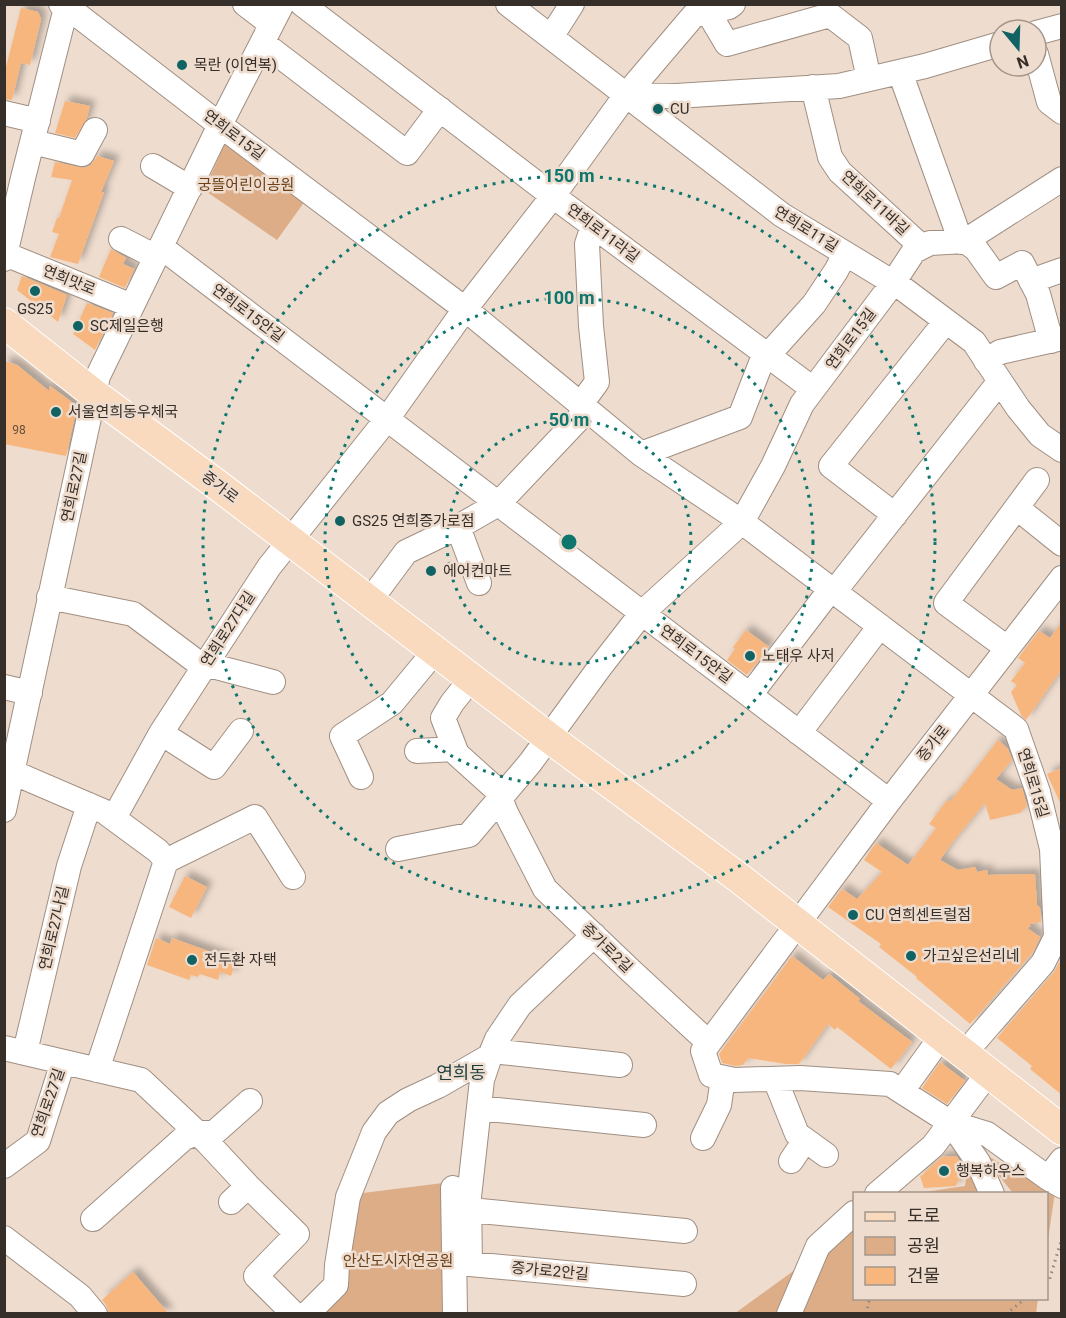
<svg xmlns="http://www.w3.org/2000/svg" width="1066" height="1318" viewBox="0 0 1066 1318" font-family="Roboto,'Noto Sans KR',sans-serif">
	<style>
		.green { fill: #dcad87 }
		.building { fill: #f8b67f; filter: url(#shadow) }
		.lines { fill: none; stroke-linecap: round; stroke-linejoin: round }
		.minor-casing { stroke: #a08f82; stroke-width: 26 }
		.major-casing { stroke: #fff; stroke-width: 32 }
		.path { stroke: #94887e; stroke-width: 3; stroke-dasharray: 1.5 4.5; stroke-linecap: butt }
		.minor { stroke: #fff; stroke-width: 24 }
		.major { stroke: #fadabf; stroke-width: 30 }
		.ring { fill: none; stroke: #0f766e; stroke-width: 3; stroke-dasharray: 3 6 }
		.poi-dot { fill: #116263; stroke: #eedcce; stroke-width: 2 }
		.labels { text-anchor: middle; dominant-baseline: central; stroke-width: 5; stroke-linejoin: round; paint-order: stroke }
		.number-label { font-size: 12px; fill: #66503e }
		.poi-label { font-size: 15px; fill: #352e29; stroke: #eedcce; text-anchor: start }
		.street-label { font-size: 15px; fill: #352e29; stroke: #eedcce }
		.park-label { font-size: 15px; fill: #6c4118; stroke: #eedcce }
		.quarter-label { font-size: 18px; fill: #1b3d3e; stroke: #eedcce }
		.centre { fill: #0f766e; stroke: #eedcce; stroke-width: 3 }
		.ring-label { font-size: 18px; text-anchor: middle; font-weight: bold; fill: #0f766e; stroke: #eedcce; stroke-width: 5; stroke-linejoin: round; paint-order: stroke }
	</style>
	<defs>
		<filter id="shadow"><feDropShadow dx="5.5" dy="-5.5" stdDeviation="3" flood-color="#0004"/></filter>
	</defs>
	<rect width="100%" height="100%" fill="#eedcce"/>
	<path class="green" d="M228,137l80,60 -31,43 -73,-50z
		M978,1150l32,19 45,23 -8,54 -1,-52 -33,-1z
		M969,1159l16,35h-74l54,-8z
		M451,1182l-2,131 -130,1 36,-120z
		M854,1227v71h129l1,2 1,-2 53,1 -2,15h-302z"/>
	<path class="building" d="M21,8l17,4 3,7 -11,46 -9,-2 -9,37 -8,-1v-24z
		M65,101l25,5 -4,14 -11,18 -20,-5z
		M97,156l17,5 -13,31h3l-26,72 -28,-7 9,-23 -7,-2 5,-14h2l13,-38 -21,-3 4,-15 29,6 7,-3z
		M111,249l15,9 -3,6 11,5 -9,19 -26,-11z
		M22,276l45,19 -9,27 -41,-32z
		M87,303l26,10 -18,37 -22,-16z
		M4,361l13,4 32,26 1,-5 27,20 -11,50 -62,-12z
		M1062,622v47l-36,51 -5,-5 -10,-23 6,-7 -6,-4 14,-18 -7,-5 21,-27 11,7z
		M746,630l23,17 -22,28 -20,-15 8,-11 -2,-2z
		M998,740l10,9 4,11 -16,19 16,11 10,-2 5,18 -7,7 -30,7 -5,-17 -34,41 -11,16 18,10 17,-3 2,5 10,-2 1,5 47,-1 2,31 3,3 1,14 -12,2 2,2 -4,2 13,9 -7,15 -63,72 -54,-46 1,-1 -38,-30 2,-3 -53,-37 14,-18 15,10 25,-27 -18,-12 12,-17 32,22 28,-37 -7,-4 18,-24 3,2z
		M1062,768v39l-15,-33z
		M185,876l22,11 -16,31 -22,-11z
		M156,938l14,6 2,-6 64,23 -5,15 -11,-4 -2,8 -18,-6 -2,3 -7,-2 -2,5 -42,-15z
		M792,956l31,24 6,-6 31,25 -2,2 54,41 -21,27 -54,-42 -2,3 -7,-6 -29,40h-13l-38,-6 -5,7 -8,1 -13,-3 -3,-9z
		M1062,958v137l-32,-26 2,-3 -35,-28 57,-66z
		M940,1062l25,19 -18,23 -25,-16z
		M956,1156l8,11v10h-4l-4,9 -32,2 -4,-12 4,-2v-1l18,-16z
		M133,1272l36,42h-60l-3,-9 -4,-5z"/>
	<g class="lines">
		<g class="minor-casing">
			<path id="minor" d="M61,4l5,2 154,119 245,184 176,145 101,68 274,207 22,63 14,57 4,88 -13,26 -67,77
				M245,4l26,20
				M302,4l251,192 260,193
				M508,4l274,211 120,73 72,54 44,66 22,27 22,15
				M710,4l-2,8 19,32 103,-29 30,23 9,41
				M1036,33l26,-7
				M551,37l21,-33
				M263,43l144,110 33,-44
				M1036,54l13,48 13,10
				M900,72l61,170
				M813,87l17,70 10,15 82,75
				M626,95l50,1 163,-10 86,-20 75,-22
				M4,113l34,8
				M33,142l49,12 13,-24
				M153,166l37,22
				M121,239l35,18
				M965,241l97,-62
				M161,247l728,554
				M5,254l127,52
				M4,259l19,-81 44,-174
				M1031,281l31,-11
				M986,361l14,-9 62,-14
				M581,404l16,-22 -6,-56 -4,-82 6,-18
				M641,454l99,-37 21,-54 53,-59 22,-33 9,-17
				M1017,508l45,36
				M895,515l-64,-49 115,-145
				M458,527l21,56
				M1062,578l-173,223 -186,250 8,24 23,5 66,-2 90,6 61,39 36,11 61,44 14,8
				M380,587l26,-35 52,-25 40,-23 89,-94
				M49,597l84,17 64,48 76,20
				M1007,648l-61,-45 91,-123
				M472,678l-20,25 -9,15 14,36 40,36 9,23 39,76 85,81 79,73
				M4,687l26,6
				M750,695l81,-106 10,-6 159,-202
				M161,733l53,34 27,-36
				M799,733l81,-107
				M417,751l38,-2
				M12,772l93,40 53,39 8,10
				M361,777l-19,-41 50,-33 43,-52
				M4,810l94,-434 122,-251 62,-121
				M114,818l47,-85 108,-166 118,-148 78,-110 88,-113 73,-101 68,-80 35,-8 4,-3
				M398,849l71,-14 61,-72 70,-96 42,-54 100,-91 31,-56 29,-62 91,-121 21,-32 16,-8 35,-2 11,8 20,28 26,-14 16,31 13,47
				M594,935l-74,70 -23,34 -7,17 -8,24 -13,117 1,67 214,20
				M4,1048l137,32 66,62 41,44 49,48 -41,42 38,38
				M492,1051l128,14
				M25,1052l44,-186 20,-61
				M97,1070l69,-209 89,-44 38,60
				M775,1079l22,55 29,21
				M902,1091l31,-43
				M479,1108l165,17
				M951,1123l27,39 14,32
				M703,1138l16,-33 4,-27
				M791,1161l14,-21
				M4,1166l34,-25 25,-79
				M1048,1178l14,-18
				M877,1194l56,-48 47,-62
				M231,1202l17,-16
				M470,1210l215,21
				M93,1219l91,-81 13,-5h17l36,-32
				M4,1238l76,58 15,18
				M307,1314l29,-29 1,-20 11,-68 26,-65 14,-19 20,-13 30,-14 52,-30
				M455,1314l-2,-126 16,9
				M789,1314l29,-68 36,-33"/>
		</g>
		<g class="major-casing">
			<path id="major" d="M4,323l90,71 122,90 332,253 191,141 323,252"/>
		</g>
		<path class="path" d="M1046,1283l3,-2 13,-43
			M867,1314l1,-11 3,-5
			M1006,1314l20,-16"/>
		<use href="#minor" class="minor"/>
		<use href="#major" class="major"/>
	</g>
	<g class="ring">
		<circle cx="569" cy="542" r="122"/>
		<circle cx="569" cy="542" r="244"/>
		<circle cx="569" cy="542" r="366"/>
	</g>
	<g class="poi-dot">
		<circle cx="182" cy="65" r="6"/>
		<circle cx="658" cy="109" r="6"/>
		<circle cx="35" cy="291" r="6"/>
		<circle cx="78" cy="326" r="6"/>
		<circle cx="56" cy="412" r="6"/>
		<circle cx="340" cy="521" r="6"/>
		<circle cx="431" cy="571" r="6"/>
		<circle cx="750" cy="656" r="6"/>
		<circle cx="853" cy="915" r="6"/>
		<circle cx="911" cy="956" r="6"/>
		<circle cx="192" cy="960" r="6"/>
		<circle cx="944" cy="1171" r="6"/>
	</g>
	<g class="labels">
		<g class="number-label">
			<text x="19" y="430">98</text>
		</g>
		<g class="poi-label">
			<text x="194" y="65">목란 (이연복)</text>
			<text x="670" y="109">CU</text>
			<text x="35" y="309" text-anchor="middle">GS25</text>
			<text x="90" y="326">SC제일은행</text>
			<text x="68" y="412">서울연희동우체국</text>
			<text x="352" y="521">GS25 연희증가로점</text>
			<text x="443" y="571">에어컨마트</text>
			<text x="762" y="656">노태우 사저</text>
			<text x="865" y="915">CU 연희센트럴점</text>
			<text x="923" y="956">가고싶은선리네</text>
			<text x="204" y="960">전두환 자택</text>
			<text x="956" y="1171">행복하우스</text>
		</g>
		<g class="street-label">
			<text transform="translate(234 135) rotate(37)">연희로15길</text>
			<text transform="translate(875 203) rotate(43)">연희로11바길</text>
			<text transform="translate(806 229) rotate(32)">연희로11길</text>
			<text transform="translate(603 233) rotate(37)">연희로11라길</text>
			<text transform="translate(69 280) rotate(22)">연희맛로</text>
			<text transform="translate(248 313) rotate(37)">연희로15안길</text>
			<text transform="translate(851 339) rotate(-53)">연희로15길</text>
			<text transform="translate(74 487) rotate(-78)">연희로27길</text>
			<text transform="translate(220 487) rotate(37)">증가로</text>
			<text transform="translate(228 629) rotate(-57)">연희로27다길</text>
			<text transform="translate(696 654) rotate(37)">연희로15안길</text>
			<text transform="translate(933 743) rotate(-52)">증가로</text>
			<text transform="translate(1033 783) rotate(73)">연희로15길</text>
			<text transform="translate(54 928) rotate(-77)">연희로27나길</text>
			<text transform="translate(607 948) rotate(44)">증가로2길</text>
			<text transform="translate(48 1103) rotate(-71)">연희로27길</text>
			<text transform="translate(550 1271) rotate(5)">증가로2안길</text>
		</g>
		<g class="park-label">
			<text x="246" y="185">궁뜰어린이공원</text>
			<text x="398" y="1261">안산도시자연공원</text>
		</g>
		<g class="quarter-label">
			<text x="461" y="1072">연희동</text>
		</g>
	</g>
	<circle cx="569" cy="542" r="9" class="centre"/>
	<g class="ring-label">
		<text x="569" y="182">150 m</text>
		<text x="569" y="304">100 m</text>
		<text x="569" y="426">50 m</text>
	</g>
	<rect width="1066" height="1318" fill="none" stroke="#352e29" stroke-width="12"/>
	<rect x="853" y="1192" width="195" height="108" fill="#eedcce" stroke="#a4968c" stroke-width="1.5"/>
	<rect x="865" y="1212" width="30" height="9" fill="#fadabf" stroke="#a4968c" stroke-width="1.5"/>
	<text x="907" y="1222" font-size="18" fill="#352e29">도로</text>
	<rect x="865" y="1237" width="30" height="18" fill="#dcad87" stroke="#a4968c" stroke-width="1.5"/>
	<text x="907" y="1252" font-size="18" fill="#352e29">공원</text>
	<rect x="865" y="1267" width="30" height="18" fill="#f8b67f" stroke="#a4968c" stroke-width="1.5"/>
	<text x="907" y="1282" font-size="18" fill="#352e29">건물</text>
	<g transform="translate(1018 48) rotate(161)"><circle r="28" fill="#eedcce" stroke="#a4968c" stroke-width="1.5"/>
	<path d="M0-4.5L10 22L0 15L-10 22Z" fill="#116263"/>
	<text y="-9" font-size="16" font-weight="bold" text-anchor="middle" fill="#352e29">N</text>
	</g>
</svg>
